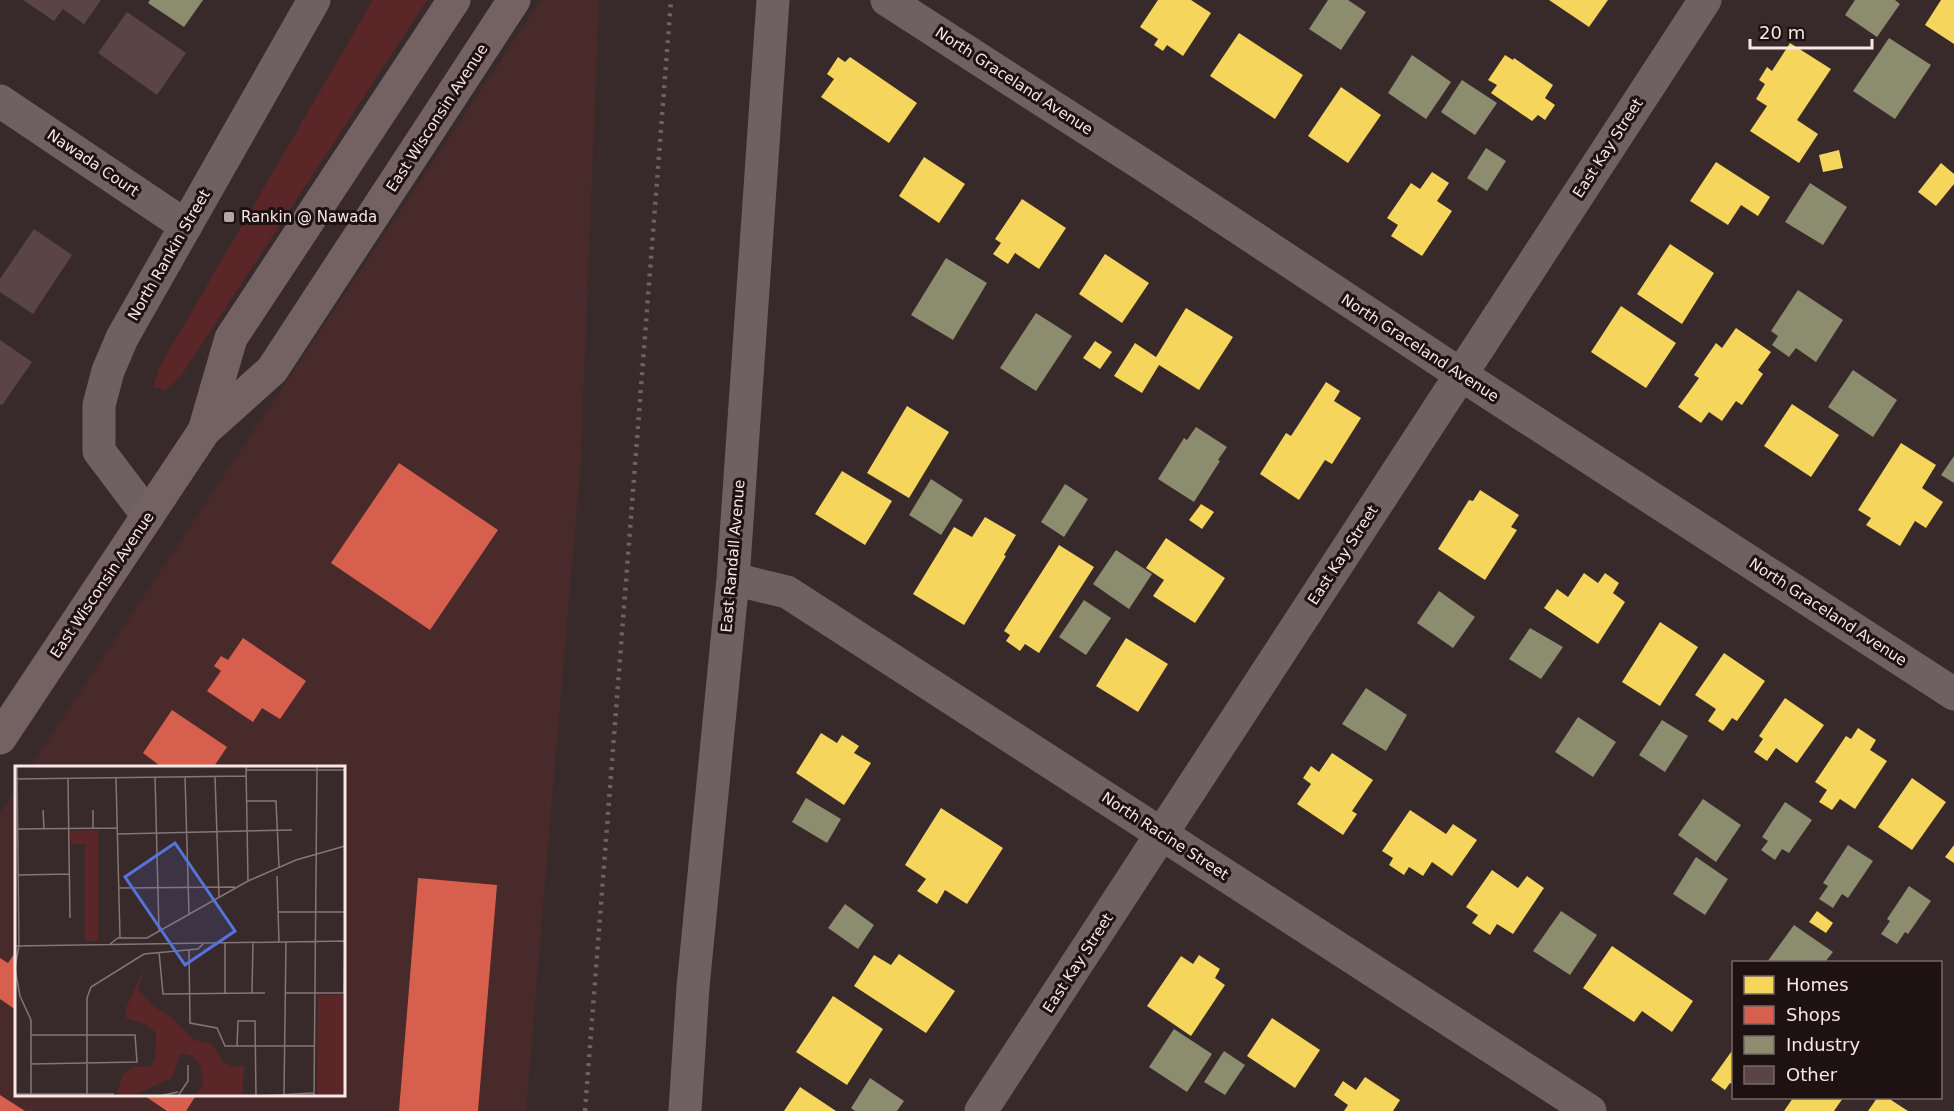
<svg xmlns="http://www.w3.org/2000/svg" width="1954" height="1111" viewBox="0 0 1954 1111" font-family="'DejaVu Sans',sans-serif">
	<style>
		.built { fill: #482a2a }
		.green { fill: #5b2628 }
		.homes { fill: #f6d55c }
		.shops { fill: #d6604d }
		.industry { fill: #8c8c6e }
		.building { fill: #5b4445 }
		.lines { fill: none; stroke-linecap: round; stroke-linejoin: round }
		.minor { stroke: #6f6161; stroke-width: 33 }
		.major { stroke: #746161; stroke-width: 33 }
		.rail { stroke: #6e6161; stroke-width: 4.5; stroke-dasharray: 3 6; stroke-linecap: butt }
		.poi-dot { fill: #b5a5a4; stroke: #1d1111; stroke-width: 2 }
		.labels { text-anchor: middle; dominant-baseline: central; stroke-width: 6; stroke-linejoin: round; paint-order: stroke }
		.street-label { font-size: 15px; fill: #f9e7e6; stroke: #1d1111 }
		.poi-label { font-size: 15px; fill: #f9e7e6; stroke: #1d1111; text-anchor: start }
		.inset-road { fill: none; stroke: #857675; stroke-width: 1.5 }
		.view { fill: #5474dc; fill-opacity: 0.15; stroke: #5474dc; stroke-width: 3 }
		.inset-edge { fill: none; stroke: #f9e7e6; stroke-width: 3 }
	</style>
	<rect width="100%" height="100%" fill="#382a2a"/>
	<path class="built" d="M541,0h58l-18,459 -55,652h-526v-298l16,-25v306h328v-326l-314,-1z"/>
	<path class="green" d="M373,0h54l-246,376 -16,14 -12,-3 6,-19z"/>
	<path class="homes" d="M1158,0h33l20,13 -28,43 -16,-11 -4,6 -9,-6 4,-6 -18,-12z
		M1549,0h59l-19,27z
		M1941,0h13v44l-29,-19z
		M1239,33l64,42 -28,44 -65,-43z
		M1790,43l41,26 -34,51 21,14 -19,29 -49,-32 17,-25 -11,-7 9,-15 -6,-4 8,-13 5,4z
		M1505,55l8,5 1,-2 39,27 -8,13 10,7 -10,15 -7,-5 -6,6 -41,-28 6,-8 -9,-5z
		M838,57l7,5 5,-5 67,46 -28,40 -68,-46 13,-18 -7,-5z
		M1341,87l40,28 -33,48 -40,-27z
		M1839,150l4,18 -20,4 -4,-17z
		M924,157l41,27 -26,39 -40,-27z
		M1716,162l54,35 -12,19 -17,-11 -13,20 -38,-24z
		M1941,163l13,11v10l-18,22 -18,-14z
		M1432,172l17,11 -12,18 15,10 -30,45 -31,-20 7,-11 -11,-7 24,-35 9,6z
		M1022,199l44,29 -27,41 -24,-16 -7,11 -15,-10 8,-11 -6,-4z
		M1670,244l44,29 -32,51 -45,-30z
		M1105,254l44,29 -27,40 -43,-29z
		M1621,306l55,37 -30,45 -55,-36z
		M1186,308l47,29 -34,53 -40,-25 -17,28 -28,-17 21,-33 21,14z
		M1736,328l35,24 -13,18 5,4 -21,31 -6,-4 -14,20 -13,-9 -8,11 -23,-16 21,-29 -5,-3 22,-32 6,5z
		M1095,341l17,11 -12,17 -17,-11z
		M1326,382l14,9 -6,10 27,17 -29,46 -7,-4 -26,40 -39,-26 26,-41 5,3z
		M1792,404l47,31 -28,42 -47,-31z
		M907,406l42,26 -40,66 -42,-25z
		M1901,443l35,22 -14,23 21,14 -17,26 -11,-7 -15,25 -34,-21 5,-7 -13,-8z
		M842,471l50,30 -27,44 -50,-31z
		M1480,490l39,25 -8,12 6,3 -32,50 -47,-31 31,-49 4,1z
		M1201,504l13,8 -12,17 -13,-9z
		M985,517l31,18 -12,20 2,1 -42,69 -51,-31 41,-67 18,10z
		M1166,538l59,40 -30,45 -42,-27 11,-16 -18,-12z
		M1059,545l35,22 -55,86 -14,-9 -5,7 -14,-10 4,-6 -6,-4z
		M1584,573l14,10 7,-10 14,10 -6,10 12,9 -27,42 -54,-36 13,-19 11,8z
		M1660,622l38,25 -38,59 -38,-24z
		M1126,638l42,26 -30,48 -42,-26z
		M1724,653l41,28 -28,40 -5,-3 -9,13 -15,-10 8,-12 -21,-14z
		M1785,698l39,27 -27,38 -21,-15 -9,13 -13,-9 9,-13 -4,-3z
		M1858,728l18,12 -6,10 17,11 -32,48 -15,-10 -8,11 -13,-8 8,-12 -12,-8 31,-46 5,3z
		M821,733l16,10 5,-8 17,11 -5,7 17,10 -27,42 -48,-32z
		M1332,753l41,27 -21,31 5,3 -14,21 -46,-31 14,-20 -8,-6 8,-12 8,6z
		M1912,778l34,24 -34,48 -34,-23z
		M941,808l62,40 -36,56 -22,-14 -8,14 -20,-13 9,-12 -21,-14z
		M1410,810l36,24 7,-10 24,16 -25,36 -20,-14 -9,14 -14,-9 -5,8 -15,-10 4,-7 -11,-7z
		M1954,845v18l-9,-6z
		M1492,870l26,18 9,-12 17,12 -31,46 -16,-10 -7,11 -18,-12 6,-8 -12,-8z
		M1817,911l16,12 -7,10 -17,-11z
		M1612,946l81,55 -21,31 -30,-21 -8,11 -51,-34z
		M899,954l56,37 -29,42 -72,-47 20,-31 17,10z
		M1199,955l21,14 -5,9 10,7 -34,51 -44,-30 34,-50 12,8z
		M833,996l50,33 -36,56 -51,-33z
		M1272,1018l48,32 -25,38 -48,-32z
		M1734,1048v37l-4,-2 -5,7 -14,-10z
		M1365,1077l35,23 -7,11h-49l4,-6 -14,-10 9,-14 13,9z
		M800,1087l36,24h-52z
		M1793,1098h50l-9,13h-50z
		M1877,1098h11l20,13h-40z"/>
	<path class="shops" d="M399,463l99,67 -68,100 -99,-67z
		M243,638l63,43 -26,38 -18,-11 -9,14 -46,-31 14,-20 -7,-5 7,-10 7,4z
		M172,710l55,37 -14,21h-50l-20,-15z
		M418,878l79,7 -19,226h-79z
		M16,951v59l-16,-11v-41l8,5z
		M142,1094h55l-11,17h-19z
		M0,1095l25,16h-25z"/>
	<path class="industry" d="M150,0h53l-19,27 -36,-24z
		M1328,0h20l18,12 -25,38 -32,-21z
		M1855,0h40l5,4 -23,33 -32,-22z
		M1889,38l42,27 -36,54 -42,-28z
		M1412,55l39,27 -25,37 -38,-26z
		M1462,80l35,23 -22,32 -34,-23z
		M1486,148l20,13 -19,30 -20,-13z
		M1810,183l37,24 -24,38 -38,-23z
		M946,258l41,25 -34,57 -42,-25z
		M1798,290l45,30 -27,42 -20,-14 -7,9 -17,-12 6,-9 -7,-5z
		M1036,313l36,23 -36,55 -36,-23z
		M1853,370l44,30 -24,37 -45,-30z
		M1196,427l31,20 -9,13 2,1 -26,41 -36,-23 26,-41 3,2z
		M1954,456v27l-13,-8z
		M931,479l32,21 -22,35 -32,-20z
		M1065,484l23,15 -24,38 -23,-15z
		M1116,550l36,24 -23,35 -36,-25z
		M1439,591l36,26 -22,31 -36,-25z
		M1084,600l27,18 -25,37 -27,-18z
		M1530,628l33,19 -22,32 -32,-20z
		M1366,688l41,27 -21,36 -44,-27z
		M1578,717l38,25 -23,35 -38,-25z
		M1662,720l26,16 -23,36 -26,-17z
		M806,798l35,21 -14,24 -35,-21z
		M1703,799l38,26 -25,37 -38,-27z
		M1785,802l27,18 -23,33 -7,-4 -7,11 -14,-10 7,-9 -6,-4z
		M1848,845l25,16 -25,37 -6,-4 -9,14 -14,-9 9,-13 -5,-3z
		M1696,857l32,22 -23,36 -32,-21z
		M1909,886l22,15 -23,33 -3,-2 -8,12 -16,-10 9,-13 -3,-2z
		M845,904l29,21 -16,24 -30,-21z
		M1561,911l36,24 -27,40 -37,-24z
		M1794,925l39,27 -8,10h-58z
		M1174,1029l38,25 -25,38 -38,-25z
		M1224,1051l21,14 -20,30 -21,-13z
		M870,1078l34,23 -7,10h-42l-4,-3z"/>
	<path class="building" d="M23,0h78l-17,24 -21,-15 -9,12z
		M127,12l59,41 -29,42 -59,-42z
		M34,229l38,26 -39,59 -33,-22v-13z
		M0,340l32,22 -30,43 -2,-1z"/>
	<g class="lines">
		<path class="minor" d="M887,0l261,168 312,206 494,320
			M0,101l186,125
			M148,516l-49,-65v-46l9,-34 14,-33 192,-338
			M733,579l54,13 803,519
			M685,1111l8,-124 40,-408 40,-579
			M981,1111l724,-1111"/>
		<path class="major" d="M204,431l27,-93 223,-338
			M0,738l204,-307 68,-61 242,-370"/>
		<path class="rail" d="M585,1111l86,-1111"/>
	</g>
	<rect class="poi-dot" x="223" y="211" width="12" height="12" rx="3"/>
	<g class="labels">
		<g class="street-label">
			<text transform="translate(1014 81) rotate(33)">North Graceland Avenue</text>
			<text transform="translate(437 118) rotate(-57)">East Wisconsin Avenue</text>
			<text transform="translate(1608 148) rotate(-57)">East Kay Street</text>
			<text transform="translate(93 163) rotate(34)">Nawada Court</text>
			<text transform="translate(169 255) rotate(-60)">North Rankin Street</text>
			<text transform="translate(1420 348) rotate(33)">North Graceland Avenue</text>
			<text transform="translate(1343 555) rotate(-57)">East Kay Street</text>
			<text transform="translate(733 556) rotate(-85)">East Randall Avenue</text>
			<text transform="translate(102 585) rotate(-56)">East Wisconsin Avenue</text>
			<text transform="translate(1828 612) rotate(33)">North Graceland Avenue</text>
			<text transform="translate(1165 836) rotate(33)">North Racine Street</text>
			<text transform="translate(1078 963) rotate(-57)">East Kay Street</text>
		</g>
		<g class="poi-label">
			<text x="241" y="217">Rankin @ Nawada</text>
		</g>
	</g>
	<g transform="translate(15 766)">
		<rect width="330" height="330" fill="#382a2a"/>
		<path d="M83,64v111h-13v-97h-14l-1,-13zM130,201l-7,23 15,16 19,12 22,22 18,4 11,18 11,5 10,-2 -2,31h-47l8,-11 -3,-20 -7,-9 -12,-3 -9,25 -41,18h-15l7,-22 11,-7h16l5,-8 1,-26 -11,-9 -19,-6v-10zM303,229h27v101h-28z" fill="#5b2628"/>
		<path class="inset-road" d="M231,0l2,115M231,4h99M200,10l4,121M140,11l4,154M170,11l4,137M101,12l4,160M0,13l231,-3M53,13l2,139M231,35h30l3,66M28,44l1,19M78,44v18M2,63l100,-1M102,68l175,-4M3,109l51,-1M262,110l2,66M103,122l117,-1M263,146h67M95,178l8,-6h29l101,-57 48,-21 49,-14M0,180l330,-5M174,184l1,73 27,5 8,18h90M144,186l4,42 102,-1M0,201l4,-21 -2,-180M0,203l5,27 11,24v76M237,227l1,-51M270,227h60M329,227l1,-52M210,228v-52M16,269h104l2,27 -106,2M222,280l1,-25h17l1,75M0,328h99M72,330v-98l4,-11 53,-33 54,-5 6,-6M144,330l19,-4M163,330l10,-15v-16M246,330l53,-3M269,330l2,-154M299,330l3,-330"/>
		<path class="view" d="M160,77l60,88 -50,34 -60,-88z"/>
		<rect width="330" height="330" class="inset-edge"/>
	</g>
	<rect x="1732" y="961" width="210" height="138" fill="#1d1111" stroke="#756766" stroke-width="1.5"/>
	<rect x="1744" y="976" width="30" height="18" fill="#f6d55c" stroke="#756766" stroke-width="1.5"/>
	<text x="1786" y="991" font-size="18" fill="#f9e7e6">Homes</text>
	<rect x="1744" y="1006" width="30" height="18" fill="#d6604d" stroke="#756766" stroke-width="1.5"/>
	<text x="1786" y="1021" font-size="18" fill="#f9e7e6">Shops</text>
	<rect x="1744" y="1036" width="30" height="18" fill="#8c8c6e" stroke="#756766" stroke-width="1.5"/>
	<text x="1786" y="1051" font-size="18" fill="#f9e7e6">Industry</text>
	<rect x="1744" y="1066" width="30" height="18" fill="#5b4445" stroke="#756766" stroke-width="1.5"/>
	<text x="1786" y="1081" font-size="18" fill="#f9e7e6">Other</text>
	<path d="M1750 39v9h122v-9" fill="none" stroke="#f9e7e6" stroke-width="3"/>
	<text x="1759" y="39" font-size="18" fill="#f9e7e6" stroke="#1d1111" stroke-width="4.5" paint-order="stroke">20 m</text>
</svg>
